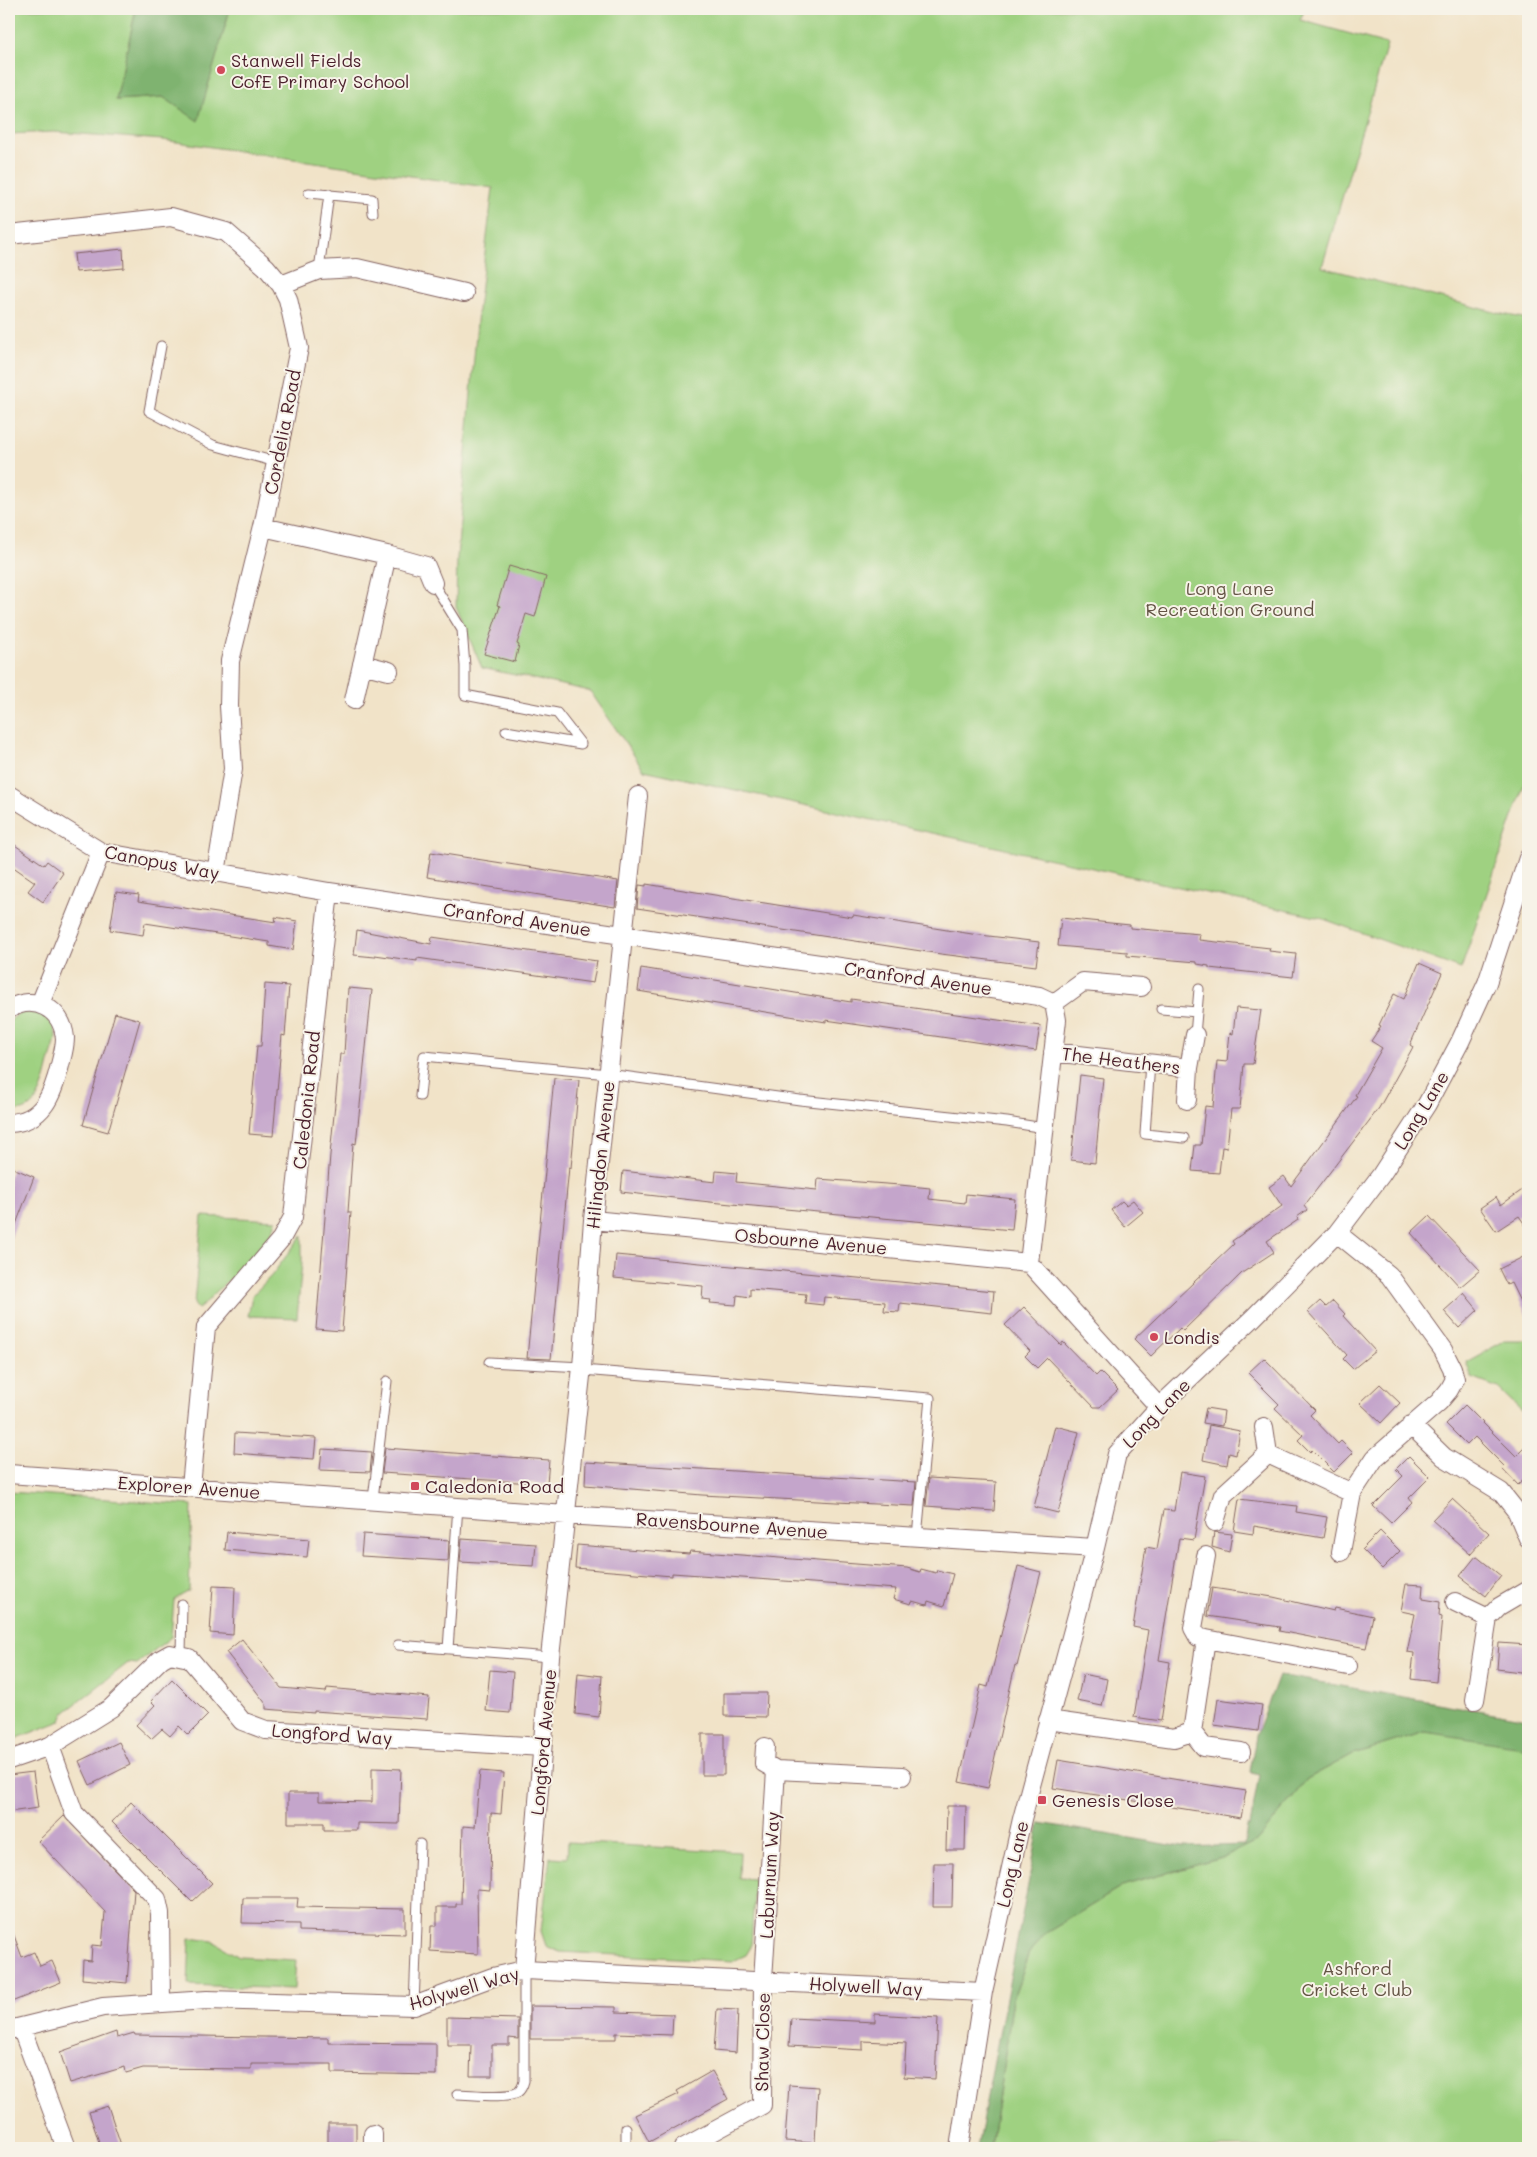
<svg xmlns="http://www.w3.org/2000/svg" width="1537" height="2157" viewBox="0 0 1537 2157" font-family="Mali,sans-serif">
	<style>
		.green { fill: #9fd181; stroke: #747856 }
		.forest { fill: #7fb36f; stroke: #64694d }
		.building { fill: #c4a5cb }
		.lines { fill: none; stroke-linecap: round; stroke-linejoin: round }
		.service-casing { stroke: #846462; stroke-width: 11 }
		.minor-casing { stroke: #846462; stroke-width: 20 }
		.service { stroke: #fff; stroke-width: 9 }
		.minor { stroke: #fff; stroke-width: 18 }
		.poi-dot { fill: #d1495b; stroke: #f7f3e8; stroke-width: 2 }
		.labels { text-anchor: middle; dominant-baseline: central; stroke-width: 4; stroke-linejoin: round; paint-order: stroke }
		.poi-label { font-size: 18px; fill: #4a1f2b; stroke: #f7f3e8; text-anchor: start }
		.street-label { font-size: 18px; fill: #4a1f2b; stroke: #f7f3e8 }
		.park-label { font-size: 18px; fill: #645445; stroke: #f7f3e8 }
	</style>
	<rect width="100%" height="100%" fill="#f7f3e8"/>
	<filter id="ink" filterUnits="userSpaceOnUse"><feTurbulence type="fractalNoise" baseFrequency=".02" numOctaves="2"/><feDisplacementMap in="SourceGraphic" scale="10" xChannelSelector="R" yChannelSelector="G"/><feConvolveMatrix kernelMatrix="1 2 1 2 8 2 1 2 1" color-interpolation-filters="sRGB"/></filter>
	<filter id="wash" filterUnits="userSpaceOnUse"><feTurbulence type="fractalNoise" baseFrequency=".0096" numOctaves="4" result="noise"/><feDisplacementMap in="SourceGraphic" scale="20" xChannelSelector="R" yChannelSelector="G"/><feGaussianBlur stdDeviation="1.12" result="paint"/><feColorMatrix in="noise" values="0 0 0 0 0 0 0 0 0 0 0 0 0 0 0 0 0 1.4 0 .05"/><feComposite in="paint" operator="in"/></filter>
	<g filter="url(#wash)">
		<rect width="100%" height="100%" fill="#f1e3c8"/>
		<path class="green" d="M9,9h127l-20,91 47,-3 35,23 32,-111h1075l-5,11 87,24 -65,223 180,47 26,5v454l-67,196 -140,-51 -677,-148 -54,-79 -108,-23 -26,-61 1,-49 21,-248 15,-122 -330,-48 -109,-8 -45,2z
			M40,1010c7,7 16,15 16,26 0,7 -4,16 -6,23 -5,19 -11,60 -41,50v-87l12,-11z
			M202,1216l74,4c-6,29 -38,51 -59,71 -7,6 -11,13 -19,18l-4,-5z
			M302,1235v27l-5,56 -49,-2 4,-20 20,-21z
			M1506,1340h22v77l-30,-29 -26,-10 -6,-16z
			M9,1492l183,13 -3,86 -15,9 -3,37 -34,27 -9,-1 -64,50 -3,8 -46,18 -6,-4z
			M1425,1732l103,12v404h-537l22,-149 18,-49 15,-17 79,-48 96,-27 37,-18 49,-61 46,-25z
			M568,1842l172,10 -1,26 16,1 -4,68 -5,8 -13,6 -173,-9 -14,-6 -5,-15 9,-74 17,1z
			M190,1938l23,3 26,16 57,3 -2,29 -106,-4z"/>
		<path class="forest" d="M136,9h94l-32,112 -35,-24 -47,3z
			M1279,1675l249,44v29l-103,-16 -72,22 -46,25 -49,61 -37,18 -96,27 -79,48 -15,17 -18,49 -22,149h-14l63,-325 143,24 61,-2 3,-19h3l9,-52 -9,-2 6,-36z"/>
		<g id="blocks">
			<path class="building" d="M123,249l1,19 -48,4 -2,-18z
				M509,566l37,11 -11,40 -9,-3 -9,30 2,1 -4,17 -31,-8 16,-48 -3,-1z
				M9,841l35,24 3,-4 16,12 -20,29 -15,-11 7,-9 -26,-18z
				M431,852l187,29 -3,26 -188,-30z
				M646,884l206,33 1,-2 119,19 67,8 -3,24 -95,-12 -304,-46 2,-23 7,1z
				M116,892l23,3 -1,6 138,21 -1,-5 22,4 -4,29 -24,-4v-4l-124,-19 -2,12 -33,-5z
				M1061,918l69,7v3l70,6 -1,6 71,8 -1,3 27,3 -3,23 -84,-9v-2l-12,-2v-2l-70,-6v-4l-69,-6z
				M357,930l74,14 1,-7 165,24 -4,22 -176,-25v3l-42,-6v2l-21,-2z
				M1419,963l23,10 -32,72 3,2 -34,61 -75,98 3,4 -10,7 1,3 -31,21 7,11 -32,21 -59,58 -3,-3 -29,28 -17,-17 100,-95 -2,-3 50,-35 -13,-19 15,-11 7,10 66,-90 -2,-1 27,-47 -11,-7 10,-15 -2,-1 15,-31 10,5z
				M641,968l210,34v-3l189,27 -4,25 -210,-31v2l-188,-31z
				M265,984l24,2 -4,50 -3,-1 -9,101 -24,-2 8,-88h4z
				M348,988l24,2 -16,154 -3,-1 -5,69h3l-9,119 -26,-2 14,-174 10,-101h4z
				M1236,1008l25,2 -8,54h-9l-4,45h-9l-4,39 -5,-1 -3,26 -27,-2 3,-26h6l4,-39 8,1 4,-46 10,1 3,-29 3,1z
				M115,1013l25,7 -32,112 -25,-7z
				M1080,1075l23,3 -8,85 -24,-3z
				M554,1078l25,2 -8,88 -2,-1 -18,192 -24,-1z
				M13,1168l21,9 -24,63 -1,-62z
				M623,1171l92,11 1,-11 21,2 -1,9 81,8 1,-11 82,6 30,3 -1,11 36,4 1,-9 49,5 -3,31 -302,-28 -89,-10z
				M1528,1186v43l-9,-13 -23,15 -16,-23 16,-11 5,8z
				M1133,1200l10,12 -18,15 -14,-17 11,-9 4,4z
				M1429,1216l51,54 -20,17 -49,-54z
				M616,1255l378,36 -2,22 -92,-10 -1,9 -15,-1 1,-9 -61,-5 -1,8 -18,-2 1,-9 -56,-5v8l-13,-2 -1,10 -26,-2 1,-3 -9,-1 1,-13 -89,-8z
				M1523,1257l5,10v51l-17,-35 -4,2 -8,-16z
				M1464,1293l14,17 -19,18 -15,-17z
				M1320,1301l6,6 7,-6 12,13 -2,2 32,35 -22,18 -10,-10 4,-4 -39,-43z
				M1024,1307l37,38 2,-3 33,34 4,-4 18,18 -18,17h-6l-47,-49 -10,10 -12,-12 5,-5 -25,-26z
				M1264,1358l51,52 -5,5 28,29 3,-3 12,12 -19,19 -22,-22 -2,2 -12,-12 5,-5 -28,-27 4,-4 -31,-31z
				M1380,1384l20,19 -19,20 -21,-20z
				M1465,1405l51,51 12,-12v32l-10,9 -16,-17 2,-2 -29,-29 -8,8 -21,-21z
				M1206,1408l18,3 -2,15 -19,-3z
				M1209,1425l31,6 -4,24 -7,-2 -2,12 -24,-5z
				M1055,1426l24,6 -21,81 -24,-6z
				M235,1433l81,5 -2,21 -80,-6z
				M385,1448l164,12 -2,24 -165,-11z
				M322,1449l50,3 -2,20 -50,-2z
				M1409,1456l21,21 -21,21 3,4 -21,21 -18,-17 30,-30 -7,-7z
				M586,1462l330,20 -2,24 -212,-11 -117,-10z
				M1180,1472l25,4 -11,64 -15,-2 -20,122 11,2 -9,59 -27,-4 14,-87 -15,-3 13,-80 11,2 7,-39 10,1z
				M929,1478l67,4 -2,29 -68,-5z
				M1239,1499l58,7 -1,6 31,5 -4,21 -69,-12 -1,8 -19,-3z
				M1452,1499l37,34 -19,21 -38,-34z
				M1380,1531l20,20 -18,18 -20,-20z
				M227,1532l82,7 -2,18 -82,-7z
				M1214,1532l18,2 -3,18 -17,-5z
				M363,1534l86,6 -1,21 -87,-5z
				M462,1539l74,5 -2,22 -74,-4z
				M577,1545l112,9 1,-3 217,17 13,4 1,-3 15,4 1,-3 16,4 -9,32 -16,-5 -1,4 -15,-4 -1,3 -18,-5 3,-10 -224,-16v3l-97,-8z
				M1476,1556l25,20 -15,20 -26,-20z
				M1018,1566l23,6 -24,94 -2,-1 -27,123 -29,-6 22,-97 7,2z
				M1406,1584l17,1 -1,14 18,3 -1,14 3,1 -6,65 -25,-3 3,-26 -7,-1 8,-38 -14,-3z
				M213,1586l22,1 -2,48 -23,-2z
				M1212,1588l61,9 61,14 1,-3 38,8 -7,32 -87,-17 1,-4 -73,-11z
				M242,1639l39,49 45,4 1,-4 102,9 -2,22 -113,-8v2l-48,-4v-5l-40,-52z
				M1499,1643l29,2v28l-31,-4z
				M490,1670l23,2 -3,41 -24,-2z
				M578,1673l24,3 -3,41 -24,-3z
				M1083,1674l24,5 -5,27 -25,-5z
				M172,1679l36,36 -20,20 -9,-9 -9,10 -8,-7 -11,10 -15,-14 19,-20 -4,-4z
				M724,1693h43l-1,24 -42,-1z
				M1218,1699l44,6 -4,26 -44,-6z
				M702,1734h22v41h-22z
				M119,1742l11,23 -40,20 -11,-24z
				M1058,1760l188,31 -5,27 -188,-30z
				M372,1768l29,1 -2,55 -42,-1v7h-33v-7h-36v-30h31v8l53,1z
				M480,1771l24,2 -3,41 -10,-1 -1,77 -13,-1 1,65 -48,-3 1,-25h6v-19h19v-3h5l2,-78 12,1z
				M33,1772l5,36 -29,4v-37z
				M131,1802l81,81 -20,19 -80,-80z
				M947,1806h19l-1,44h-19z
				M64,1816l70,74 -7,93 -45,-4 1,-19 8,1 1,-16 10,1 3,-34 -67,-71z
				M934,1863h19l-1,44h-19z
				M243,1898h55l-1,9 108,2v25l-106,-3v-7l-57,-1z
				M10,1925l12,32 12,-5 6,14 12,-5 9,21 -52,21v-77z
				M530,2006l86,1v5l57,2 -1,21 -56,-2v6h-86z
				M717,2009l21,1 -2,43 -22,-2z
				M875,2014l63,4 -3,61 -31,-2 2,-34 -43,-2v9l-74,-4 2,-28 84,4z
				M447,2017l71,2v20l-9,-1v7h-17v31h-22l1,-31h-24z
				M116,2032l1,6 17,-5 1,2 193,3v5l108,1v31l-104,-2v-9h-81v5l-108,-1 -17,5 -1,-6 -55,16 -10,-31z
				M712,2071l16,28 -79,43 -14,-27 44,-21 -2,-3z
				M789,2085l29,2 -3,56 -30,-2z
				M108,2106l14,42h-21l-12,-36z
				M328,2123h28v25h-28z"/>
		</g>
	</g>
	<g filter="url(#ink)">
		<use href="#blocks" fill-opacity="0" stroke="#846462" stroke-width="1"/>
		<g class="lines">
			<g class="service-casing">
				<path id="service" d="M309,193l63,6 1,14
					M319,270l10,-76
					M161,346l-12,65 64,34 63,17
					M433,583l29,47 3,36v29l92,18 24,31 -75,-13
					M1161,1009l36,3
					M1195,1035l4,-46
					M1150,1063l-5,71 39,4
					M420,1096l4,-40 184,18 192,26 207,22 37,6
					M489,1362l93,5
					M582,1370l348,28 -13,139
					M373,1499l14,-118
					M398,1645l152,12
					M448,1649l10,-143
					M181,1655l1,-51
					M414,2006l6,-162
					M457,2094c14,0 50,5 61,-2 4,-3 5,-7 6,-11v-111
					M626,2128v20"/>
			</g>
			<g class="minor-casing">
				<path id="minor" d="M9,235l162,-18 55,15 40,35 15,18 7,14 11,49 -36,179 -33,134 -1,45 4,63 -17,104
					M281,285l38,-15 38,-2 107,25
					M263,527l124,28 39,11 7,17
					M362,664l27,7
					M354,700l33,-145
					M9,795l92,57 228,40 710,104 15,7 3,17 -28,243 130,144
					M1054,1003l29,-21 58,5
					M40,1004l61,-152
					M9,1009c25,-15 53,-1 56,29 0,9 -3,19 -5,27 -7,29 -17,57 -51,58
					M1053,1052l136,16 6,-33
					M1187,1100l2,-32
					M593,1220l436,43
					M1337,1233l52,42 54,75 9,18 3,11 -6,11 -10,12 -64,56 -23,35 -11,59
					M1411,1425l33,32 57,35 16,20 11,26
					M1264,1427l4,27
					M9,1474l557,41 529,33
					M191,1487l15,-160 75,-88 12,-22 36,-325
					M1215,1522l8,-27 45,-41 84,39
					M1206,1556l-13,72 5,9 8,2
					M1455,1602l33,16
					M1475,1700l13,-82 11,-11 29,-17
					M1048,1720l126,18 18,-6 14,-93 142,27
					M1192,1732l12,15 37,5
					M50,1746l24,67 83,86 3,14 1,90
					M9,1760l41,-14 61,-38 50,-49 9,-5 19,4 53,63 24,9 276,17
					M776,1770l126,6
					M524,1970l26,-313 32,-290 11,-147 45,-424
					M21,2027l45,121
					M9,2030l94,-23 104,-7 207,6 79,-29 31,-7 459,22
					M373,2148v-14
					M683,2148l79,-43 1,-125 13,-210 -12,-7 1,-16
					M959,2148l24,-156 39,-173 73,-271 22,-94 42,-47 94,-89 84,-85 44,-58 46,-71 33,-62 27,-59 41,-125"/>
			</g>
			<use href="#service" class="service"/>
			<use href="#minor" class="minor"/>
		</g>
	</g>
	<g class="poi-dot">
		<circle cx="221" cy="70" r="5"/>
		<circle cx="1154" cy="1337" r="5"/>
		<rect x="410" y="1481" width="10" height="10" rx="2.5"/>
		<rect x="1037" y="1795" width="10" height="10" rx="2.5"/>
	</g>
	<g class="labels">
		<g class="poi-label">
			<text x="231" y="60">Stanwell Fields<tspan x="231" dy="21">CofE Primary School</tspan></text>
			<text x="1164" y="1337">Londis</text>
			<text x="425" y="1486">Caledonia Road</text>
			<text x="1052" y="1800">Genesis Close</text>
		</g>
		<g class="street-label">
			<text transform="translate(282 432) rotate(-79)">Cordelia Road</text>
			<text transform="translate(162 862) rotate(11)">Canopus Way</text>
			<text transform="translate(517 919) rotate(8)">Cranford Avenue</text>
			<text transform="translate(918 978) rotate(8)">Cranford Avenue</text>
			<text transform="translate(1121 1060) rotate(7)">The Heathers</text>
			<text transform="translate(306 1100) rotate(-84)">Caledonia Road</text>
			<text transform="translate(1421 1110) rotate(-59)">Long Lane</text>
			<text transform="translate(600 1155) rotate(-84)">Hilingdon Avenue</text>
			<text transform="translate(811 1241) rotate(5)">Osbourne Avenue</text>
			<text transform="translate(1156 1413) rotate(-46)">Long Lane</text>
			<text transform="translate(189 1487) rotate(4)">Explorer Avenue</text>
			<text transform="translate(732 1525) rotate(4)">Ravensbourne Avenue</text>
			<text transform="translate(332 1734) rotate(4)">Longford Way</text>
			<text transform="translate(543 1742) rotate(-85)">Longford Avenue</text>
			<text transform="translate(1012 1864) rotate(-77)">Long Lane</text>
			<text transform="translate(769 1875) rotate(-87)">Laburnum Way</text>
			<text transform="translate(866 1986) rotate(3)">Holywell Way</text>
			<text transform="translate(464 1988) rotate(-16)">Holywell Way</text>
			<text transform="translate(762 2042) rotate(-89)">Shaw Close</text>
		</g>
		<g class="park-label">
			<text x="1230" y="588">Long Lane<tspan x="1230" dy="21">Recreation Ground</tspan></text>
			<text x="1357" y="1968">Ashford<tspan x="1357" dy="21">Cricket Club</tspan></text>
		</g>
	</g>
	<rect width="1537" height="2157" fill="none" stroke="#f7f3e8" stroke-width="30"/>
</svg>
